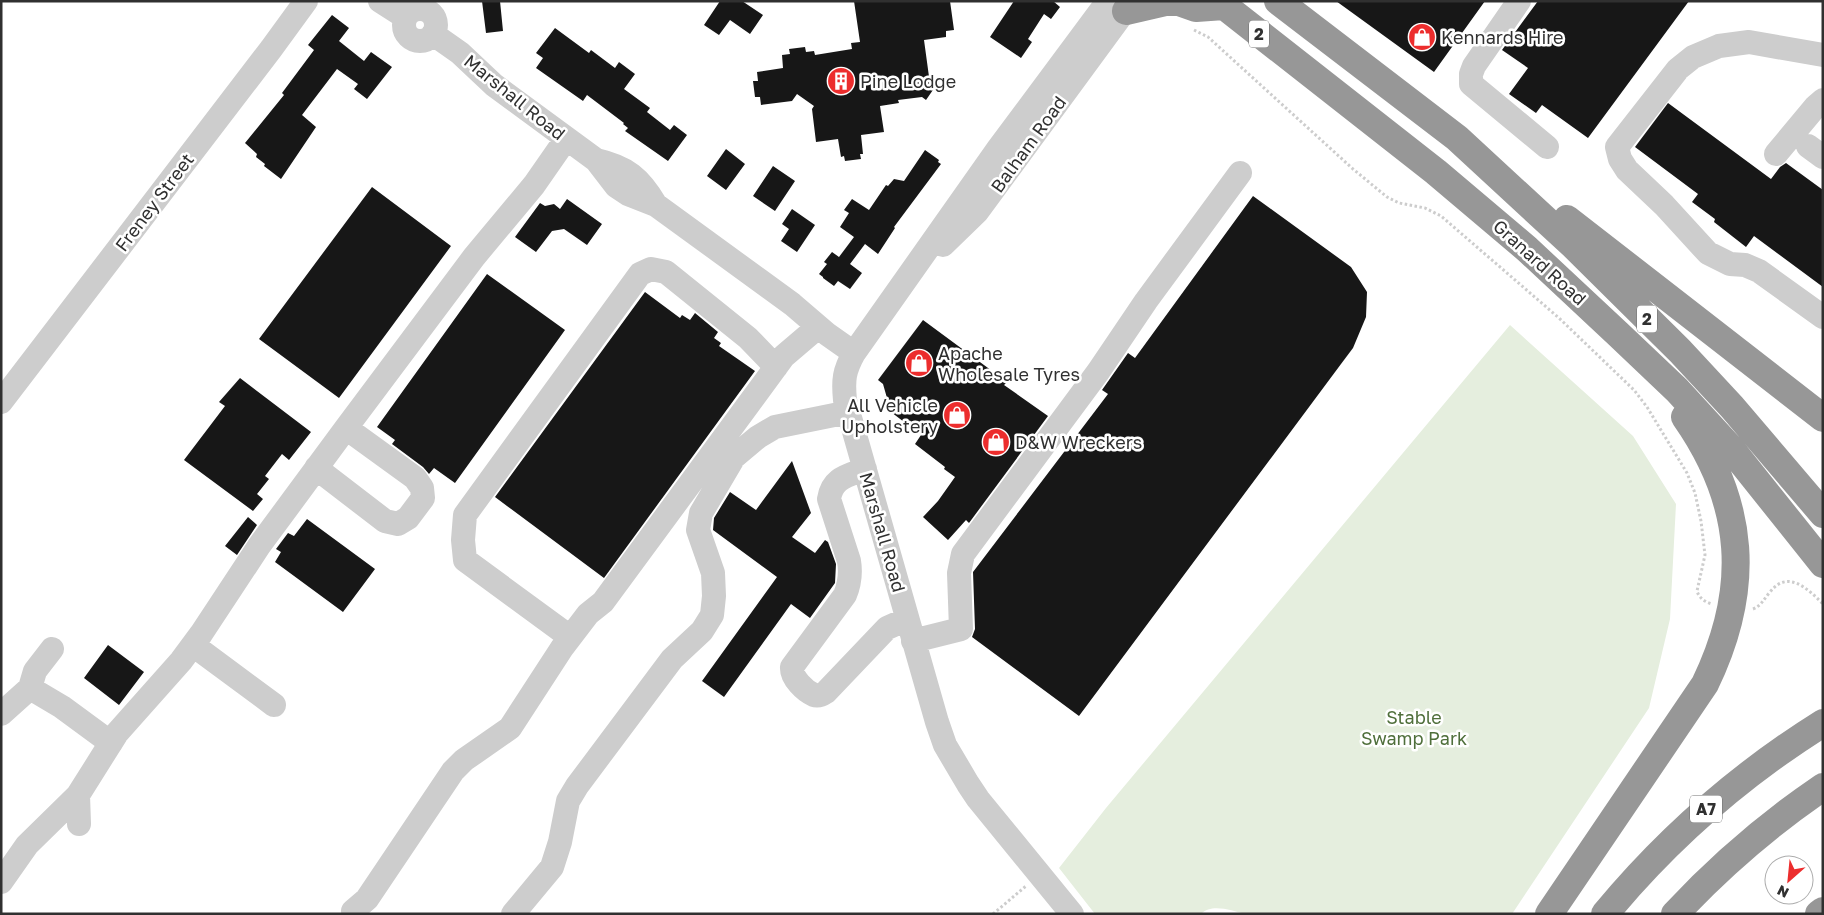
<svg xmlns="http://www.w3.org/2000/svg" width="1824" height="915" viewBox="0 0 1824 915" font-family="'Golos Text',sans-serif">
	<style>
		.green { fill: #e5eede }
		.building { fill: #171717 }
		.lines { fill: none; stroke-linecap: round; stroke-linejoin: round }
		.path { stroke: #cdcdcd; stroke-width: 3; stroke-dasharray: 2.5 2.5; stroke-linecap: butt }
		.minor { stroke: #cdcdcd; stroke-width: 24 }
		.highway { stroke: #979797; stroke-width: 28 }
		.labels { text-anchor: middle; dominant-baseline: central; stroke-width: 5; stroke-linejoin: round; paint-order: stroke }
		.shield { fill: #fff; stroke: #6e6e6e; stroke-width: 1 }
		.shield-label { font-size: 16px; font-weight: bold; fill: #303030 }
		.poi-label { font-size: 18px; fill: #303030; stroke: #fff; text-anchor: start }
		.street-label { font-size: 18px; fill: #303030; stroke: #fff }
		.park-label { font-size: 18px; fill: #4f6f3b; stroke: #fff }
	</style>
	<rect width="100%" height="100%" fill="#fff"/>
	<path class="green" d="M1510,325l123,111 43,68 -6,115 -21,89 -137,206h-267c-13,-3 -33,-11 -44,0h-106l-36,-46 47,-60z"/>
	<path class="building" d="M482,1h18l3,30 -17,2z
		M720,1h22l21,14 -13,19 -20,-14 -11,15 -15,-10z
		M854,1h96l4,29 -8,1v6l-22,3 6,44 5,3 -9,13 -4,-3 -24,3 1,3 -19,3 4,26 -23,3 2,19h-3l1,5 -16,2 -1,-5 -3,1 -3,-18 -22,3 -4,-33 2,-3 -17,-12 -5,7 -31,4 -1,-8h-5l-2,-16h5l-1,-9 26,-4 -1,-13 8,-1 -1,-5 16,-2 1,5 8,-1 1,4 37,-6 -1,-6 9,-1z
		M1014,1h39l7,6 -9,12 -7,-5 -16,25 4,3 -11,16 -31,-21z
		M1336,1h149l-51,71z
		M1538,1h151l-101,137 -46,-33 -6,8 -27,-19 19,-26 -26,-18z
		M332,15l17,13 -10,13 25,20 7,-9 21,15 -25,32 -13,-10 4,-5 -21,-15 -35,46 14,12 -35,52 -17,-13 1,-2 -9,-7 1,-3 -12,-11 39,-48 -2,-2 32,-43 -6,-5z
		M555,28l34,25 2,-3 24,18 4,-6 16,12 -11,15 26,19 -3,4 23,18 4,-5 13,10 -19,26 -43,-30 3,-3 -5,-4 1,-1 -37,-28 -4,6 -47,-33 7,-10 -7,-5z
		M1668,103l103,76 9,-12 6,-4 37,27v97l-69,-51 -8,11 -32,-25 1,-3 -23,-17 6,-8 -63,-47z
		M726,149l19,15 -19,26 -19,-14z
		M925,150l14,10 -1,2 3,2 -47,63 1,1 -17,26 -13,-10 -15,20 12,9 -12,16 -12,-8 -4,5 -11,-8v-1l-4,-3 8,-10 -3,-2 8,-10 7,5 15,-20 -14,-10 9,-14 -5,-3 8,-11 17,11 17,-25 2,1 6,-7 10,2z
		M773,166l22,15 -20,30 -22,-15z
		M372,187l79,59 -112,152 -80,-59z
		M1253,196l98,71 16,25 -1,25 -13,31 -12,16 -262,352 -107,-79 3,-8 -2,-57 135,-178 -6,-4 26,-37 7,5z
		M567,199l35,25 -15,21 -23,-16 -12,2 -16,21 -21,-15 25,-34 5,3 9,-2 6,5z
		M792,209l23,16 -18,27 -16,-11 8,-12 -7,-5z
		M487,274l78,56 -110,153 -21,-15 -5,6 -6,-7 -31,-23 3,-4 -18,-13z
		M645,292l35,26 2,-3 8,5 5,-7 23,19 -4,6 7,5 -2,3 36,25 -151,207 -109,-81z
		M923,320l84,62 -3,3 44,31 -79,107 -3,-3 -18,20 -25,-23 15,-16 17,-24 -11,-8 1,-2 -30,-23 6,-9 -30,-23 -8,-28 -5,-4z
		M240,378l71,54 -22,28 -7,-6 -17,22 4,3 -12,15 6,5 -10,12 -69,-51 41,-54 -6,-4z
		M792,461l19,52 -19,24 23,16 10,-13 3,2 8,22 -1,19 -25,35 -19,-14 -67,93 -22,-16 75,-104 -64,-47 1,-12 16,-26 26,18z
		M248,517l9,8 -20,30 -12,-9z
		M307,519l68,50 -32,43 -68,-50 6,-10 -5,-3 12,-16 6,3z
		M108,645l36,27 -25,33 -35,-27z"/>
	<g class="lines">
		<path class="path" d="M1194,30l14,7 145,132 34,28 12,6 26,5 16,8 118,102 75,72 13,17 40,66 8,20 6,28 4,34 -8,36c2,7 8,11 15,13
			M1753,609c8,-3 11,-10 17,-17 18,-23 38,-3 53,12
			M993,914l33,-28"/>
		<path class="minor" d="M380,1l25,16
			M1519,1l-45,65 -3,8v10l76,63
			M404 25a16 16 0 1 1 32 0a16 16 0 1 1-32 0Z
			M433,34l27,19 34,32 102,75 20,26 12,8 28,11 136,99 35,30 27,19
			M1823,55l-74,-13 -30,4 -26,11 -15,12 -61,78 3,12 7,11 37,35 44,48 22,11 15,1 14,6 64,46
			M1808,146l15,11
			M1776,154l40,-48 7,-6
			M596,160c31,7 44,18 60,45
			M943,245l34,-33 155,-211
			M1,402l270,-353 35,-48
			M316,468l69,53 13,3 10,-6 15,-20 -1,-10 -7,-10 -69,-50
			M865,469c-18,7 -33,9 -36,30l20,62c2,12 1,22 -4,34l-53,72c-1,11 13,24 22,28 5,2 9,-1 12,-3l61,-64 20,-9
			M570,637l-105,-77 -2,-20 2,-25 175,-241 11,-5 15,3 82,66 28,29
			M913,641l48,-12 -2,-56 4,-19 135,-182 48,-71 94,-128
			M193,645l81,60
			M30,688l5,-17 17,-22
			M1,714l29,-26 32,19 49,36
			M79,824l-1,-29 39,-62 64,-72 20,-27 58,-88 87,-118 128,-171 60,-72 32,-46
			M1,882l26,-37 51,-50
			M353,911l14,-12 86,-128 11,-11 46,-32 52,-80 26,-34 15,-12 181,-246 34,-29
			M513,914l39,-47 8,-25 8,-41 9,-15 95,-127 30,-28 10,-16 2,-19 -1,-23 -15,-43 3,-17 33,-56 24,-20 17,-10 74,-15
			M1072,914l-94,-115 -10,-15 -23,-39 -8,-23 -92,-322c-2,-20 -1,-29 9,-47l144,-204 110,-148"/>
		<path class="highway" d="M1218,1l218,171 91,77 91,85 59,56 55,60 91,114
			M1278,1l179,137 117,108 106,105 52,56 91,107
			M1126,11l39,-9h14l17,6 28,-2
			M1567,219l256,199
			M1549,914l156,-230c46,-95 41,-180 -20,-267
			M1605,914c62,-75 135,-139 218,-191
			M1675,914c44,-47 95,-91 148,-127
			M1819,914l4,-3"/>
	</g>
	<defs>
		<g id="shop-disc" transform="scale(1.4375)"><circle r="9.5" fill="#ec2d2d" stroke="#fff"/><path d="M-5-2.5h2.3a2.7 3.5 0 0 1 5.4 0H5L5.5 6h-11ZM-1.5-2.5h3a1.5 2.3 0 0 0-3 0Z" fill="#fff"/></g>
		<g id="building-disc" transform="scale(1.4375)"><circle r="9.5" fill="#ec2d2d" stroke="#fff"/><path d="M-4-6H4V6H1V3H-1V6H-4ZM-2.5-4.3h1.7v1.8h-1.7ZM.8-4.3h1.7v1.8H.8ZM-2.5-1h1.7V.8h-1.7ZM.8-1h1.7V.8H.8Z" fill="#fff"/></g>
	</defs>
	<g fill-rule="evenodd">
		<use href="#shop-disc" x="1422" y="37"/>
		<use href="#building-disc" x="841" y="81"/>
		<use href="#shop-disc" x="919" y="363"/>
		<use href="#shop-disc" x="957" y="415"/>
		<use href="#shop-disc" x="996" y="442"/>
	</g>
	<g class="labels">
		<g class="shield">
			<rect x="1249" y="20.5" width="20" height="27" rx="4"/>
			<rect x="1637" y="305.5" width="20" height="27" rx="4"/>
			<rect x="1690" y="795.5" width="32" height="27" rx="4"/>
		</g>
		<g class="shield-label">
			<text x="1259" y="34">2</text>
			<text x="1647" y="319">2</text>
			<text x="1706" y="809">A7</text>
		</g>
		<g class="poi-label">
			<text x="1441" y="37">Kennards Hire</text>
			<text x="860" y="81">Pine Lodge</text>
			<text x="938" y="353">Apache<tspan x="938" dy="21">Wholesale Tyres</tspan></text>
			<text x="938" y="405" text-anchor="end">All Vehicle<tspan x="938" dy="21">Upholstery</tspan></text>
			<text x="1015" y="442">D&amp;W Wreckers</text>
		</g>
		<g class="street-label">
			<text transform="translate(515 97) rotate(39)">Marshall Road</text>
			<text transform="translate(1028 144) rotate(-54)">Balham Road</text>
			<text transform="translate(154 202) rotate(-53)">Freney Street</text>
			<text transform="translate(1540 262) rotate(42)">Granard Road</text>
			<text transform="translate(883 532) rotate(74)">Marshall Road</text>
		</g>
		<g class="park-label">
			<text x="1414" y="717">Stable<tspan x="1414" dy="21">Swamp Park</tspan></text>
		</g>
	</g>
	<rect width="1824" height="915" fill="none" stroke="#303030" stroke-width="5"/>
	<g transform="translate(1789 880) rotate(207)"><circle r="24" fill="#ffffff" stroke="#acacac"/>
	<path d="M0-4L9 19L0 12L-9 19Z" fill="#ec2d2d"/>
	<text y="-8" font-size="14" font-weight="bold" text-anchor="middle" fill="#303030">N</text>
	</g>
</svg>
